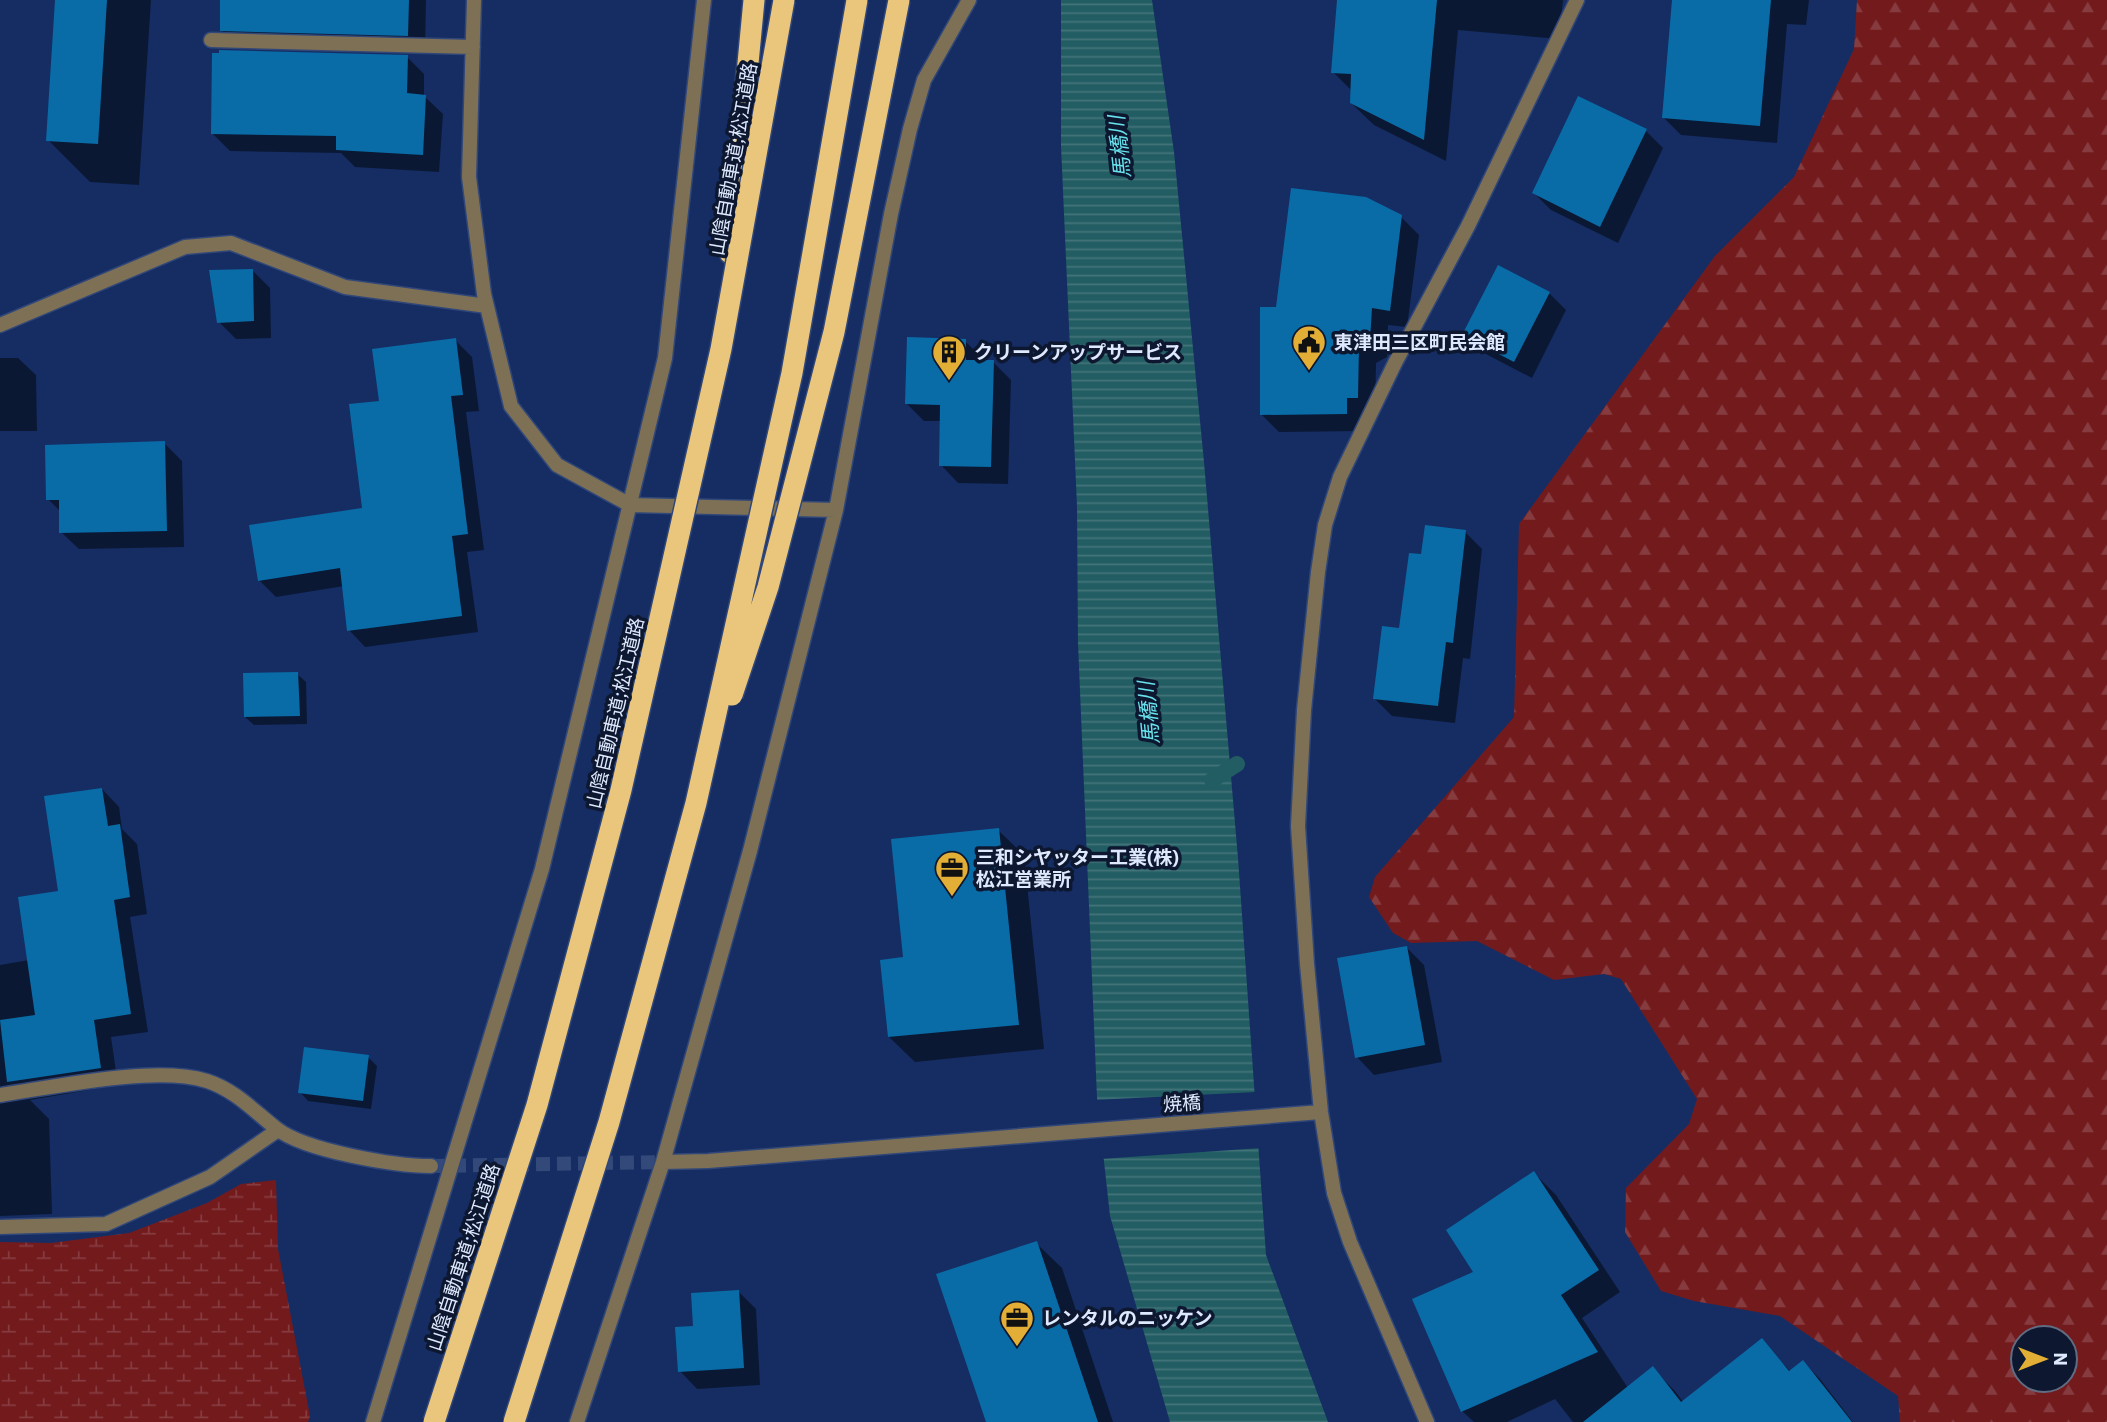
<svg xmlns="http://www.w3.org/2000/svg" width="2107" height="1422" viewBox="0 0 2107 1422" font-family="'IBM Plex Sans','Noto Sans JP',sans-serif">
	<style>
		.forest { fill: url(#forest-firs); fill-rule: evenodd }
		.wetland { fill: url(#wetland-marsh) }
		.water { fill: url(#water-rules) }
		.pier { fill: #152d63 }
		.shadow { fill: #0007 }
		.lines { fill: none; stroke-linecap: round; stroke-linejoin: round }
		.stream { stroke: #225d63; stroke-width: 16 }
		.building { fill: #096ca7 }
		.minor-tunnel { stroke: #33497a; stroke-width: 14; stroke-dasharray: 14 7; stroke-linecap: butt }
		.minor-casing { stroke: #314779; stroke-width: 17 }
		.motorway-casing { stroke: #314779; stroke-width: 24 }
		.minor { stroke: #7e7054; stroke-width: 14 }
		.motorway { stroke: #eac67d; stroke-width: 21 }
		.motorway-bridge-casing { stroke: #314779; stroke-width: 24; stroke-linecap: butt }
		.motorway-bridge { stroke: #eac67d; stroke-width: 21 }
		.labels { text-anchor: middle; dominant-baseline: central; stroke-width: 7; stroke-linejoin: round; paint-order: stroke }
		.street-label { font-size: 19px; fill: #dfe9fe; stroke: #0d1830 }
		.poi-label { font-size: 19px; font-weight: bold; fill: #dfe9fe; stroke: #0d1830; text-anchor: start }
		.water-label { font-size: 21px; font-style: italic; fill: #68e2ed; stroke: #0d1830 }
	</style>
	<defs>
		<pattern id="forest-firs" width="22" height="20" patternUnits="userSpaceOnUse" patternTransform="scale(1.75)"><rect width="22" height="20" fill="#731a1d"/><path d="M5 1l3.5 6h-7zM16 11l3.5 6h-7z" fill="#863b3f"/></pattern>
		<pattern id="wetland-marsh" width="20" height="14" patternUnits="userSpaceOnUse" patternTransform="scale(1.75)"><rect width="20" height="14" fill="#731a1d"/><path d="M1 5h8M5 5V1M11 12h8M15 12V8" fill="none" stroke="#863b3f"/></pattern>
		<pattern id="water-rules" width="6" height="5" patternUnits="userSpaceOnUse" patternTransform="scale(1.75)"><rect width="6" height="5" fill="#225d63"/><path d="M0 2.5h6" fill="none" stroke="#42747a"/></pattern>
	</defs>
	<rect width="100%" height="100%" fill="#152d63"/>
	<path class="forest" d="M1857,0h250v1422h-207l-2,-26 -118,-80 -86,-15 -33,-10 -36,-59 1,-44 63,-64 8,-25 -76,-120 -17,-5 -50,6 -77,-39 -66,2 -18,-10 -24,-36 6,-20 139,-160 5,-193 196,-268 79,-79 60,-128zM2023,1338h42v42h-42z"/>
	<path class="wetland" d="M276,1180l2,69 32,167 -2,6h-308v-180l51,1 78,-10 78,-30 34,-19z"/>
	<path class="water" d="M1061,0h91l22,152 30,310 34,396 28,397 62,167h-158l-60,-206 -13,-118 -19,-455 -1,-137 -16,-360z"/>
	<path class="pier" d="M1257,1092l4,56 -161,11 -6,-59z"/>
	<path class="shadow" d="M57,0h94l-12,185 -49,-3 -42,-42z
		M222,0h204l-1,52 -186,-5 -18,-17z
		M1339,0h224l-4,39 -101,-9 -12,131 -72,-36 -23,-22 1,-12 -19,-19z
		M1674,0h135l-3,25 -19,-1 -10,119 -96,-8 -18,-18z
		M407,57l17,17v22l19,18 -4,58 -84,-5 -14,-14 -111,-2 -17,-17z
		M1646,131l17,17 -45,95 -67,-33 -17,-17z
		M1401,217l18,18 -12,92 -19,-2 -1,32 -11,6 -1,52 -12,16 -84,1 -18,-18 17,-105z
		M253,271l17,17 1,50 -35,1 -17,-17z
		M1549,293l17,17 -34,68 -50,-26 -18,-17z
		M455,340l17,17 7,54 -13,1 18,138 -17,2 11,80 -113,15 -16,-17 -5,-44 -68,11 -17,-17 105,-71 17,-107z
		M965,341l17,17v4h11l18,18 -3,104 -50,-1 -17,-18 1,-44h-18l-17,-17z
		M0,358h18l18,17 1,56h-37z
		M164,443l18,18 2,86 -105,2 -18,-17v-20l-13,-13z
		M1465,532l17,17 -12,110 -7,-1 -8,65 -63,-7 -17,-17 26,-69 22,-74z
		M297,674l9,8 1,42 -53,1 -9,-8z
		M102,789l17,18 3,22 15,15 10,70 -17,3 18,115 -37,5 7,48 -88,15 19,19 3,95 -52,2v-251l29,-5 31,-67z
		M998,830l26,25 20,194 -129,13 -26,-25 16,-78z
		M1406,947l18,18 18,97 -68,13 -17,-18z
		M368,1057l9,9 -6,43 -63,-8 -8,-9z
		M1534,1173l22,22 64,97 -38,26 46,70 25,-19 21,21 25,32h-126l-18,-23 -48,23h-33l-12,-11 14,-138z
		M1036,1243l26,25 51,154h-125z
		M739,1292l17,17 4,76 -63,4 -17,-18 15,-43z
		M1762,1341l29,31 12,-10 17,17 33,43h-134z"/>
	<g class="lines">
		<path class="stream" d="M1212,780l25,-16"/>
	</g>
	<path class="building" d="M55,0h52l-9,144 -52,-3z
		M220,0h189l-1,36 -188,-5z
		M1337,0h100l-13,140 -74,-37 1,-29 -20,-1z
		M1672,0h99l-11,126 -98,-8z
		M219,50l189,5 -1,38 19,2 -3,60 -87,-5v-14l-125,-2 1,-81h7z
		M1578,96l69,33 -47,98 -68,-34z
		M1291,188l75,9 36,18 -12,96 -18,-3 -2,32 -11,5 -1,53h-11v16l-87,1v-108h16z
		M1498,265l52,27 -36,70 -52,-27z
		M253,269l1,52 -37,2 -8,-53z
		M907,337l59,2v21h28l-3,107 -52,-1 1,-61 -35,-1z
		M456,338l7,57 -12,1 17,138 -16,2 10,80 -115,15 -7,-63 -82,13 -9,-56 113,-17 -13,-104 30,-3 -7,-52z
		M165,441l2,90 -108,2v-33h-13l-1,-55z
		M1425,525l41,5 -13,113 -7,-1 -8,64 -65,-7 9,-73 17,2 10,-75 12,1z
		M298,672l2,44 -56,1 -1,-44z
		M102,788l6,38 12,-2 10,73 -16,3 17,114 -37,6 7,48 -94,14 -7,-62 35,-5 -17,-118 40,-6 -14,-95z
		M999,828l20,197 -131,12 -8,-77 23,-3 -12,-118z
		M1407,946l18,99 -70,13 -18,-100z
		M304,1047l65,8 -6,46 -65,-8z
		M1534,1171l65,99 -38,25 37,57 -137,60 -49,-113 61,-27 -27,-42z
		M1037,1241l61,181h-112l-50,-148z
		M739,1290l5,78 -66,4 -3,-45 18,-1 -2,-33z
		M1762,1338l27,33 14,-11 49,62h-269l70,-56 28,36z"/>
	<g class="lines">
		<path class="minor-tunnel" d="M431,1166l232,-4"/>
		<g class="minor-casing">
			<path id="minor" d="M474,0l-5,177 15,117 27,112 46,59 73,40 206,5
				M211,40l262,7
				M0,325l185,-78 46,-4 114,44 142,19
				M0,1095c55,-8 155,-30 207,-14 28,9 48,31 70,48 29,22 118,37 154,37
				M663,1162l45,-1 613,-49
				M0,1227l106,-3 104,-47 68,-47
				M373,1422l169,-553 123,-511 39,-358
				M577,1422l86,-260 87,-311 86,-341 55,-296 19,-85 14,-49 45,-80
				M1427,1422l-77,-180 -16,-49 -13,-81 -14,-148 -9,-138 6,-116 14,-138 7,-47 15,-48 55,-114 73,-137 109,-226"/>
		</g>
		<g class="motorway-casing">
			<path id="motorway" d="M730,253l24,-253"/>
		</g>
		<use href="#minor" class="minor"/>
		<use href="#motorway" class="motorway"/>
		<g class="motorway-bridge-casing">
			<path id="motorway-bridge" d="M732,695l36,-108 66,-255 65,-332
				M434,1422l103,-317 84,-315 100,-441 63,-349
				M514,1422l95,-300 87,-319 96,-430 65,-373"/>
		</g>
		<use href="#motorway-bridge" class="motorway-bridge"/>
	</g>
	<defs>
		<g id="civic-pin" transform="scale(1.75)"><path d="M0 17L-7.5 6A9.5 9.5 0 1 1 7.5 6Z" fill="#e3ae35" stroke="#0d1830"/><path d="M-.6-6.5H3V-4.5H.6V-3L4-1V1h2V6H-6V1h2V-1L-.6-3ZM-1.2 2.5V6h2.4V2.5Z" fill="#111"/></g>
		<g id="building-pin" transform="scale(1.75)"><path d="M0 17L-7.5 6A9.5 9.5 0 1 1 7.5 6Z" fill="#e3ae35" stroke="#0d1830"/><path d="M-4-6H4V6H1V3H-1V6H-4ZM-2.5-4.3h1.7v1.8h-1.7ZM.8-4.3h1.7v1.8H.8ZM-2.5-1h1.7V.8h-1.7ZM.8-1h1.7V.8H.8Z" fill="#111"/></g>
		<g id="office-pin" transform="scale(1.75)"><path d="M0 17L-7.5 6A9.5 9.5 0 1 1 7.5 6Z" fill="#e3ae35" stroke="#0d1830"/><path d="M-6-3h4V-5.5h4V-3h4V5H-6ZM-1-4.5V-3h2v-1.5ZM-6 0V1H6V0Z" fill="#111"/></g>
	</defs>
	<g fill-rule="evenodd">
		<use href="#civic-pin" x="1309" y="342"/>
		<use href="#building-pin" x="949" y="352"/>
		<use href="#office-pin" x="952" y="868"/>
		<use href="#office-pin" x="1017" y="1318"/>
	</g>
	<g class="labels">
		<g class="street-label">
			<text transform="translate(733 159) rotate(-80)">山陰自動車道;松江道路</text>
			<text transform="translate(615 713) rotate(-77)">山陰自動車道;松江道路</text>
			<text transform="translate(1182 1103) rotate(-4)">焼橋</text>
			<text transform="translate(463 1257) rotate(-72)">山陰自動車道;松江道路</text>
		</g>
		<g class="poi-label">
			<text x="1334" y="342">東津田三区町民会館</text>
			<text x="974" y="352">クリーンアップサービス</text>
			<text x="976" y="857">三和シヤッター工業(株)<tspan x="976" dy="22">松江営業所</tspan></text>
			<text x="1042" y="1318">レンタルのニッケン</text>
		</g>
		<g class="water-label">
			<text transform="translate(1119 147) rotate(-96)">馬橋川</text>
			<text transform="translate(1148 713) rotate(-95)">馬橋川</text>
		</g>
	</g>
	<g transform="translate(2044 1359) rotate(90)"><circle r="33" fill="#0d1830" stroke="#616c82" stroke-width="2"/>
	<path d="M0-5L12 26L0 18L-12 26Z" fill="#e3ae35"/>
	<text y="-10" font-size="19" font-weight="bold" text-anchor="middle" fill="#dfe9fe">N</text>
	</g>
</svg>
